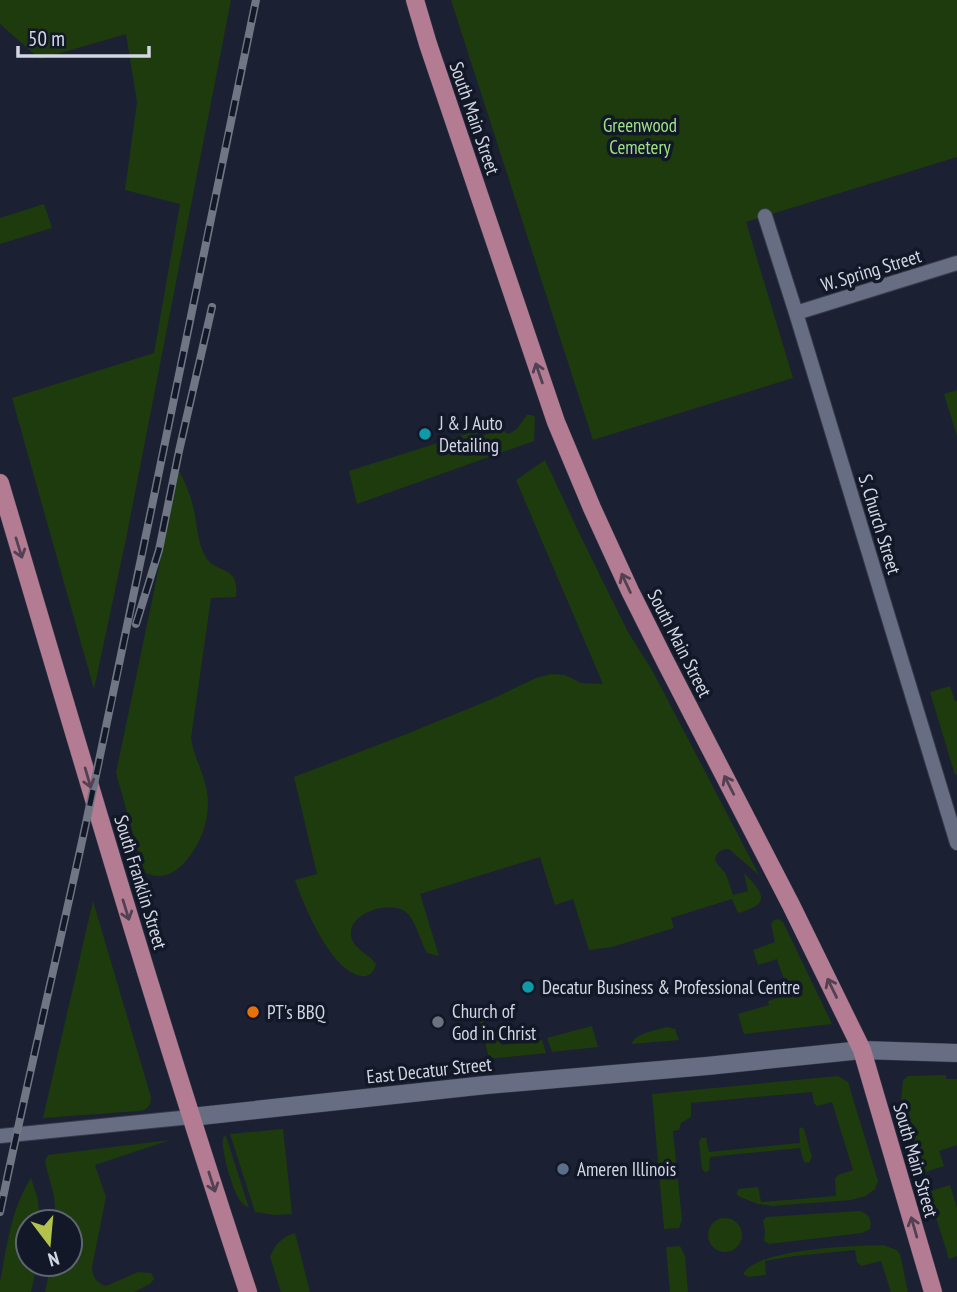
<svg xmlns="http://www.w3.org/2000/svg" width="957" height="1292" viewBox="0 0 957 1292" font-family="'PT Sans Narrow',sans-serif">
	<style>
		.green { fill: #1d3b0d }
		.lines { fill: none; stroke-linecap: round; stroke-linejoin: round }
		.minor-casing { stroke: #373b4a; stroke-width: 16 }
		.tertiary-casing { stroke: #373b4a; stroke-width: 19 }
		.primary-casing { stroke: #373b4a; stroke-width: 19 }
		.minor { stroke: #676e83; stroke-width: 14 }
		.tertiary { stroke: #676e83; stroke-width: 18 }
		.primary { stroke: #b37c93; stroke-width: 18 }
		.rail-casing { stroke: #717685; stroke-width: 8 }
		.rail { stroke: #121828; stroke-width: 5; stroke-dasharray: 16; stroke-linecap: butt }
		.oneway { stroke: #524053 }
		.culture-dot { fill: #0f9aa8; stroke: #121828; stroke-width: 2.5 }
		.food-dot { fill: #e8710a; stroke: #121828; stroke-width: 2.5 }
		.worship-dot { fill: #6b7280; stroke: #121828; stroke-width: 2.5 }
		.service-dot { fill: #5c6f8a; stroke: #121828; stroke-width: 2.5 }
		.labels { text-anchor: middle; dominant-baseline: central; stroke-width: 7; stroke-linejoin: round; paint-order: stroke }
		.street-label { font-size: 19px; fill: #d3d7e3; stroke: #121828 }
		.park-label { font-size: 19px; fill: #9ee381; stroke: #121828 }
		.poi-label { font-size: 19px; fill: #d3d7e3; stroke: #121828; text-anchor: start }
	</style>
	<rect width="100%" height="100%" fill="#1b2133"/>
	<path class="green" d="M0,0h231l-105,539 -32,150 -82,-291 142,-45 26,-149 -55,-14 12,-88 -11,-68 -86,25 -40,-35z
		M451,0h506v157l-211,65 47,156 -200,62z
		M44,204l8,24 -52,16v-26z
		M957,390v46l-13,-42z
		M527,415h5l3,2 -1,24 -177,63 -8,-33 127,-40 2,6 25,-8 4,5c12,-3 13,-11 20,-19z
		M545,460l37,79 46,93 24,38 107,205 -30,-26c-8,0 -12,3 -14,10 2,7 6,8 10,14 4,7 5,14 8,22l15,-4 -4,-18c20,21 28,31 -6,40l-6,-14 -61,19 3,10 -62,19 -23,3 -16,-51 -18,6 -15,-48 -120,37 19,62 -12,-3c-7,-12 -10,-29 -19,-39 -15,-16 -60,-1 -57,21 1,13 18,19 25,29 -2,8 -6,13 -15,12 -30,-5 -57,-70 -66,-96l22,-6 -23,-97 110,-42 88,-36 44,-21 16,-4 13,1 16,8 22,1 -87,-204z
		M179,471c6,11 11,23 14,35 4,15 4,34 11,48 10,22 36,8 32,43l-25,1 -20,140c2,15 9,27 13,42 10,29 0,60 -19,82 -11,12 -24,18 -39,11l-5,-11 -25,-89z
		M950,686l5,15h2v73l-2,1 -25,-83z
		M93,901l58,196c0,9 -4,13 -12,14l-96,7z
		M779,919l4,3 49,102 -88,10 -6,-20 31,-9 -1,-4 21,-7 -12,-35 -19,6 -5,-15 22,-8 -4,-18 3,-4z
		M483,1021l19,24 40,-5 4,13 -57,6 -9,-37z
		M592,1026l6,21 -46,5 -5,-14z
		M667,1027l8,2 4,11 -48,4c7,-12 23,-13 36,-17z
		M946,1075v4h11v66l-18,6 5,15 -19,6 -3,-3 -21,-68 2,-21 5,-4h4z
		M838,1076l10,6 30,99 -3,8 -9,7 -15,4 -79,6 -14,-2 -18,-7 -4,-3 3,-5 19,-2 3,15 75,-6 -1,-17 3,-4 15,-5 -21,-68 -15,4 -3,-3 -2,-11 -121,11v14l-10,6 -2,7 -6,1 9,89 -3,8 -15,1 -12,-135z
		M801,1127l3,2 8,28 -3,6 -5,-1 -4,-14 -90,9 -1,14 -4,1 -3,-3 -3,-27 2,-4h5l3,14 91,-9 -1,-13z
		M283,1129l9,85 -17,1 -20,-3 -25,-78z
		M226,1136l23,72c-5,-3 -9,-6 -11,-11 -7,-13 -17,-47 -15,-60z
		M170,1140l-75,25 11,32 -14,70c1,11 4,15 14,19l32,-14 13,1 3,6 -4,5 -16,8h-89l6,-28h19v-42h-14l-2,-26 -9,-34 3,-7z
		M31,1178l7,22 2,22h-12v42h9l-6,28h-31v-10c7,-36 11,-73 31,-104z
		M950,1185l7,23v48l-8,3 -20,-64 2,-4z
		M860,1211c9,3 12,8 10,18l-8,4 -93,11 -5,-3 1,-10 -2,-10 3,-4z
		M708 1235a17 17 0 1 1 34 0a17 17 0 1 1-34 0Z
		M295,1233l15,59h-29l-11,-35c5,-13 12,-20 25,-24z
		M883,1245l14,5 3,4 8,38h-17l-10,-31 -20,5 -4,-4 -2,-12 -60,6 -30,5 1,14 -17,2 -6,-3c15,-26 111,-28 140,-29z
		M680,1246l5,10 3,36h-18l-4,-45z"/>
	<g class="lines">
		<g class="minor-casing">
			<path id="minor" d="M765,216l31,97 161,530
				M796,313l161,-50
				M0,1136l191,-19"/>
		</g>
		<g class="tertiary-casing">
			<path id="tertiary" d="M191,1117l295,-32 221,-19 155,-16 95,3"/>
		</g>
		<g class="primary-casing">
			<path id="primary" d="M415,0l13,44 128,378 36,86 38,83 35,70 126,244 71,145 71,242
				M0,483c80,270 159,541 248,809"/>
		</g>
		<use href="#minor" class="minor"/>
		<use href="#tertiary" class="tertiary"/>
		<use href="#primary" class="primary"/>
		<g class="rail-casing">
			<path id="rail" d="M136,624l23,-74 20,-99 33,-144
				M0,1212c27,-130 58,-259 86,-389 58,-274 113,-549 170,-823"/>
		</g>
		<use href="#rail" class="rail"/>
	</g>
	<defs><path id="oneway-shaft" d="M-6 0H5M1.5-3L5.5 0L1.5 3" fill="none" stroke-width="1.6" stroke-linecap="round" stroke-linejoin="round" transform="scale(1.75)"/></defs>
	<g class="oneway">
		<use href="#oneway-shaft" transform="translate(539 373) rotate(-109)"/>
		<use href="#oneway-shaft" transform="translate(19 548) rotate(73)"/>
		<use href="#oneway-shaft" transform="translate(626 583) rotate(-115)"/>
		<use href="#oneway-shaft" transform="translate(88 778) rotate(74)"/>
		<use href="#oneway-shaft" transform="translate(729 785) rotate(-117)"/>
		<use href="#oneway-shaft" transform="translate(126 910) rotate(73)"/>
		<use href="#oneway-shaft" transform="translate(832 988) rotate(-116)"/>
		<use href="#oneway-shaft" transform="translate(212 1182) rotate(72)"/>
		<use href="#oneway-shaft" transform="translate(914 1227) rotate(-106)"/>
	</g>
	<g class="culture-dot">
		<circle cx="425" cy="434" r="7"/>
		<circle cx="528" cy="987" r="7"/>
	</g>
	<circle class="food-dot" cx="253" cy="1012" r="7"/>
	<circle class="worship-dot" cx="438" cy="1022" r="7"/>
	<circle class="service-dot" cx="563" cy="1169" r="7"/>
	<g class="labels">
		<g class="street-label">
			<text transform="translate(475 118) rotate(71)">South Main Street</text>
			<text transform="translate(871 270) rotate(-17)">W. Spring Street</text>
			<text transform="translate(880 524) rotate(73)">S. Church Street</text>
			<text transform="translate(680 643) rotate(63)">South Main Street</text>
			<text transform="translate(141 882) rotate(73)">South Franklin Street</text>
			<text transform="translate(429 1070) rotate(-6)">East Decatur Street</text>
			<text transform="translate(916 1160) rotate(74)">South Main Street</text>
		</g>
		<g class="park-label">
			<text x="640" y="125">Greenwood<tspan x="640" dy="22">Cemetery</tspan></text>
		</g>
		<g class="poi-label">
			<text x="439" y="423">J &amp; J Auto<tspan x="439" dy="22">Detailing</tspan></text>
			<text x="542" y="987">Decatur Business &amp; Professional Centre</text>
			<text x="452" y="1011">Church of<tspan x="452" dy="22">God in Christ</tspan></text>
			<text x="267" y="1012">PT's BBQ</text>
			<text x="577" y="1169">Ameren Illinois</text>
		</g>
	</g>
	<g transform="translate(49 1243) rotate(164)"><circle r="33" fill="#121828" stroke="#5f6473" stroke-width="2"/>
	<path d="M0-5L12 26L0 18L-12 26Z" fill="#b3c24b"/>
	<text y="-10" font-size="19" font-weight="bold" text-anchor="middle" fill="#d3d7e3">N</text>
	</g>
	<path d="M18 46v10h131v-10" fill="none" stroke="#d3d7e3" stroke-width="3.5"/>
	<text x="28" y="46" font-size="21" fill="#d3d7e3" stroke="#121828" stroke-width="5" paint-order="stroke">50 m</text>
</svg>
